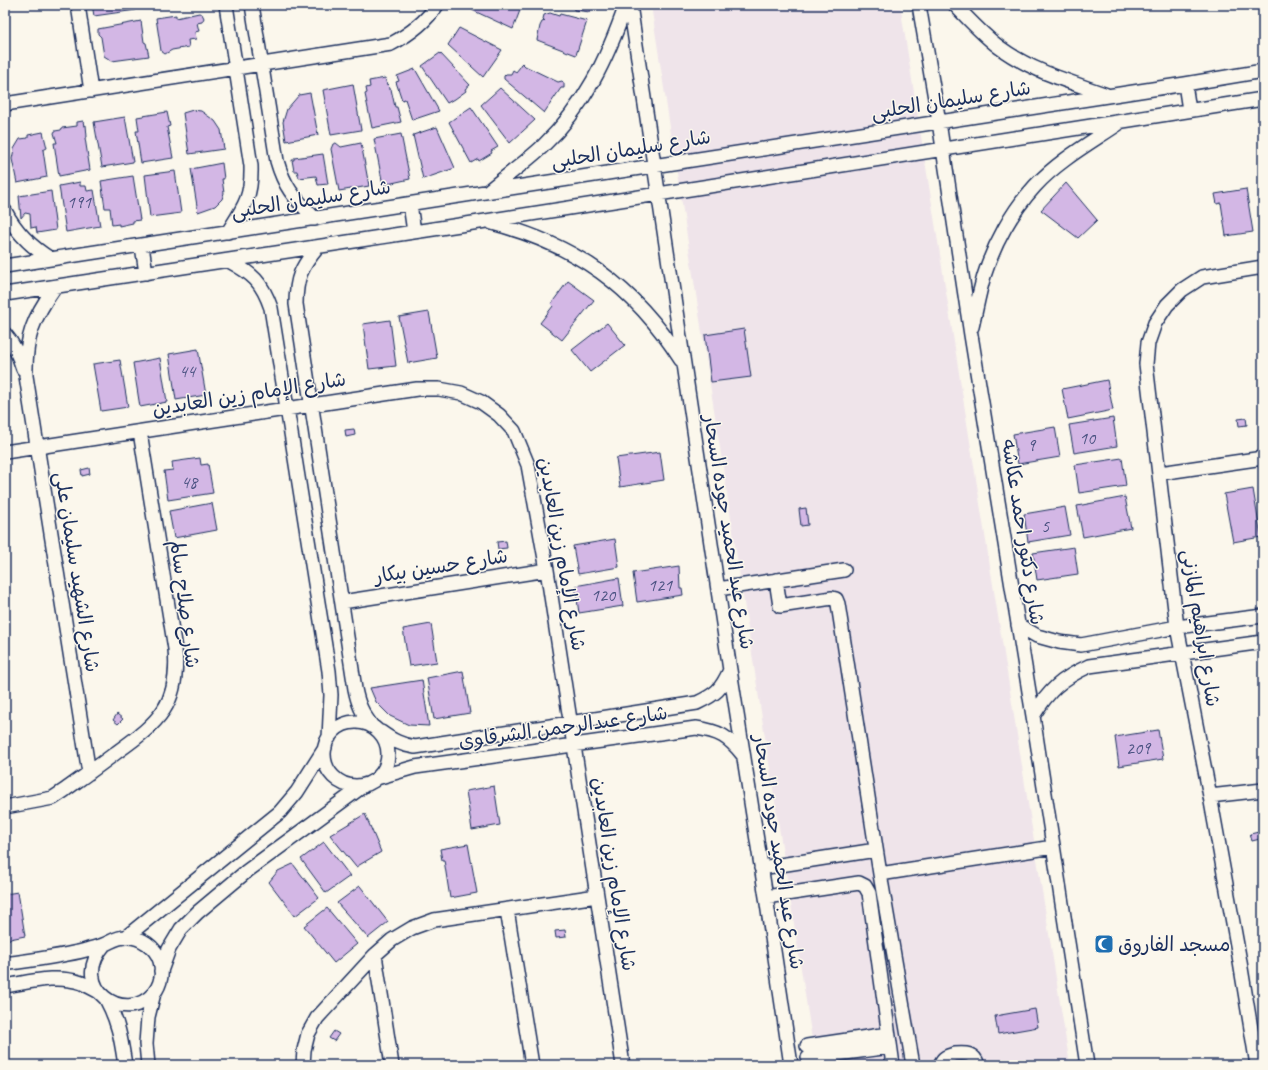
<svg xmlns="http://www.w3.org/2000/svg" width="1268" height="1070" viewBox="0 0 1268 1070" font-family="Caveat,'Playpen Sans Arabic',sans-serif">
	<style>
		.built { fill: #efe4ea }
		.building { fill: #d3b7e5; stroke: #1b2f5e }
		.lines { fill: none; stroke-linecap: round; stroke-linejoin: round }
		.minor-casing { stroke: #1b2f5e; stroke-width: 16 }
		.minor { stroke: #fbf7ec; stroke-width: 13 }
		.labels { text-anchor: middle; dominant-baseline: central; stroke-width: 3; stroke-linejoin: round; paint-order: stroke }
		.number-label { font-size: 18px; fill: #495180 }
		.street-label { font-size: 20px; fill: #1b2f5e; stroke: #fbf7ec }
		.poi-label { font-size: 20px; fill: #1b2f5e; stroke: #fbf7ec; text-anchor: start }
	</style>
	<rect width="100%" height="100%" fill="#fbf7ec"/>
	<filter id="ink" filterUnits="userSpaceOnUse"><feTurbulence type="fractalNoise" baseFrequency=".025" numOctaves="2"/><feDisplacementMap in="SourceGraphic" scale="8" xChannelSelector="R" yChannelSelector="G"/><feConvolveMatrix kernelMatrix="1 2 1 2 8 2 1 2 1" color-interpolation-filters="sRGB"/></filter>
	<g filter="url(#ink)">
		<path class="built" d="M651,5h249l170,1060h-254z"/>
		<path class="building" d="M92,5h46v2l-2,3 -42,6 -1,-6 1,-3z
			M474,5h48l-9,24 -41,-19z
			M559,5h32l-1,7 -16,-2 -1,-3z
			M199,13l3,1 2,4 -2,4 -5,1 2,8 -4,1 1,7 -8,1 1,7 -17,3 -7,4 -4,-3 -5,-33 20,-3v3z
			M550,13l9,3 1,-2 27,7 -11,34 -39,-15 3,-14 2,-4 3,-1 -2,-2 1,-4z
			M141,21l3,21 2,1 3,13 -37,5 -8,-5 -3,-19 -3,-3v-5z
			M459,28l43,22 -19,27 -35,-32z
			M440,53l30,32 -5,4 1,2 -11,8h-1l-7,4 -25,-37z
			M522,63l3,3 33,16 4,-1 2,2v5h-3l-17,25 -40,-34v-3l2,-2h5l2,-4 3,2 4,-5v-2z
			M415,69l24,42 -27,9 -7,-21 -3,1 -6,-18 3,-1 -2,-5z
			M385,78l2,7 1,-1 1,5h2l4,18h2l4,15 -29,6 -7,-34 2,-1 -1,-5 4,-1 -1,-6z
			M353,84l8,46 -30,5 -8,-45z
			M500,88l35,32 -25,23 -29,-38z
			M310,93l8,42 -32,6 -3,-19 4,-13 12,-14z
			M471,107l27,40 -7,4 1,2 -13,8 -1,-2 -7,4 -22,-41z
			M193,110l8,1 14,10 6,9 3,19 -35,5 -6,-41z
			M167,112l3,14 -3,1 6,31 -32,5 -5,-32h3l-2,-14z
			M125,117l8,45 -31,5 -8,-45z
			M83,121l1,5 2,-1 1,12 -2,1 5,32 -31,6 -5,-33h3l-3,-10 1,-2 6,-1 1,-2 15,-2v-4z
			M437,127l18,41 -32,11 -10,-44z
			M43,132l4,16 -4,2 4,27 -30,6 -5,-24 2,-10 6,-10 8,-1v-3z
			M401,134l9,45 -27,6 -9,-46z
			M336,143l5,4 20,-4 8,43 -30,5 -8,-42 2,-5z
			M323,154l5,30 -10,1 -2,-9 -17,2 -2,-7h-3l-2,-11h2v-2z
			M222,163l2,16h-2l2,14 -2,6 -7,7 -17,6 -7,-43z
			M175,171l6,42 -31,4 -5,-42z
			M133,176l7,44 -7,1v2l-14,3v-2l-7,1 -2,-17h-5l-4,-27z
			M80,182v4h6l1,5 7,-1 6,36 -34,6 -7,-46z
			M1066,183l31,37 -19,18 -37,-28z
			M1246,189l7,43 -27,4 -5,-33 -4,1 -2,-10z
			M51,191l5,39 -19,3 -1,-6 -5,1 -1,-14 -5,-1 -4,5 -2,-22z
			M568,281l26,19 -32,40 -22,-17 13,-17 -2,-2z
			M429,312l8,46 -29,5 -9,-46z
			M390,320l6,46 -27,3 -6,-45z
			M607,323l18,22 -35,27 -18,-22z
			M744,329l7,48 -40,5 -6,-47z
			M198,349l8,46 -30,5 -7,-46z
			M160,358l7,44 -27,5 -7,-44z
			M120,360l8,47 -27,4 -8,-47z
			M1107,380l6,30 -45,9 -6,-30z
			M1113,418l4,28 -43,7 -5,-28z
			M1246,418l1,7 -8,1 -1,-7z
			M1055,427l5,30 -42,7 -5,-30z
			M354,429l1,6 -9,2 -1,-7z
			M660,452l4,28 -44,7 -4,-29z
			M200,458l1,7 7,-1 5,29 -45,7 -4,-29 9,-1 -1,-8z
			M1122,458l4,28 -47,7 -4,-28z
			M89,468l1,6 -8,2 -1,-6z
			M1253,489l8,48 -28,5 -9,-48z
			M1125,497l6,31 -48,9 -6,-31z
			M212,503l5,27 -43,8 -5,-27z
			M1065,507l5,28 -42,7 -4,-28z
			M806,508l2,17 -7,1 -2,-17z
			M615,539l4,28 -41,7 -5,-28z
			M506,541l1,7 -9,1 -1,-7z
			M1074,547l4,27 -41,6 -4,-27z
			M679,566l1,22h2l1,7 -46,7 -4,-29z
			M619,578l4,28 -44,7 -4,-27z
			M431,624l6,38 -28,4 -6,-37z
			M463,671l7,42 -36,6 -7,-41z
			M422,680l7,46 -20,-1 -19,-9 -14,-14 -6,-14z
			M117,714l6,5 -5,5 -5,-4z
			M1158,730l5,29 -44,7 -4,-29z
			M494,786l6,39 -28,5 -6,-39z
			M365,814l16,38 -25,15 -26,-32z
			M1259,832l1,7 -8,2 -2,-7z
			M324,842l26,34 -24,17 -25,-34z
			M468,844l9,49 -27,5 -6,-38h-2l-2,-11z
			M293,864l26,34 -24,18 -26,-34 9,-11z
			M360,886l28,36 -20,16 -31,-35z
			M18,892l7,44 -20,4v-46z
			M327,908l30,36 -23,19 -30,-37z
			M565,930l1,7 -10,1 -1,-7z
			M1035,1009l3,18 -40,7 -3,-18z
			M334,1031l5,3 -5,7 -5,-3z"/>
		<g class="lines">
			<g class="minor-casing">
				<path id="minor" d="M78,5l13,86
					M226,5l25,161c1,31 -7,41 -23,66
					M252,5l25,156c8,28 18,37 38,58
					M630,5l100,665 36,227 25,168
					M919,5l20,117 32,213 62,381 54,349
					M955,5c14,15 28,30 44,42 32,24 72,35 108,48
					M1185,84l4,26
					M5,104l386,-60c19,-10 34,-21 46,-39
					M488,191c18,-15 38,-29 55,-45 42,-40 64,-87 83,-141
					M410,204l4,28
					M5,211c11,21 26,36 46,48
					M492,223c84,22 142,63 189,137
					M142,246l4,27
					M318,247c-17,20 -22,31 -22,57l59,385c3,15 7,24 17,37
					M229,261c24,13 33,21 42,47l58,363 2,24 -2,43
					M5,266l1180,-182 78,-13
					M55,287c-22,31 -30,51 -29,89l63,397
					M5,294l481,-73 777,-122
					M972,327c4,-17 7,-34 12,-51 10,-32 28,-65 51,-90 23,-25 55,-43 83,-62
					M5,334c9,10 14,22 18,35
					M5,452l412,-63h22l22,4 20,9 18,13 15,16 14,34 19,105 76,495
					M1160,473l103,-15
					M776,580l4,26 52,-8 4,1 2,5 42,270 33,191
					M718,589l126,-19
					M342,602l205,-32
					M1018,625l19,11 22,6 22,3 96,-18 86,-11
					M1033,716c16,-26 28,-37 56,-50l174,-24
					M324 754a32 32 0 1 1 64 0a32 32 0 1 1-64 0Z
					M381,732c11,8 20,13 34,15l282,-44c19,-9 24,-13 33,-33
					M380,777l35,-10 281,-39c23,3 33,9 47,27
					M1210,796l53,-6
					M5,807l48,-9 12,-8c18,-13 35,-25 52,-38 42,-30 63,-48 58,-103l-35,-217
					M761,868l115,-18
					M880,874l173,-27
					M766,897l93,-14 6,3 4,7 24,172
					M507,910l25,155
					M126,937l154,-125 17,-20 28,-44
					M375,955l17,110
					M5,964c27,-4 54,-7 81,-14 5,-2 12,-3 17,-5 8,-3 13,-8 23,-8 14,-1 30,10 34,24 3,11 1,23 -6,32 -29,34 -86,-6 -50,-48
					M161,971l8,-22 12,-20 17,-17 49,-41 116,-85
					M5,986c25,-4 52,-12 77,-3 6,3 12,6 17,9
					M106,999c13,24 15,40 19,66
					M807,1046l81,-12
					M808,1058l82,-11
					M148,1065l-2,-21 2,-27 6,-24
					M303,1065l1,-15 4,-16 9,-16 58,-63 17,-15 20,-12 22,-8 163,-24
					M940,1065c3,-8 7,-9 15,-11 11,-1 19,-1 23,11
					M1257,1065l-18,-109 -29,-160 -33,-169 -31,-263 2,-21 7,-20 12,-18 15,-15 20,-13 61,-10"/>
			</g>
			<use href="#minor" class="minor"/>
		</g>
	</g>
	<defs>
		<g id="mosque-square" transform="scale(1)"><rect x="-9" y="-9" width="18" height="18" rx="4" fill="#1f6fb2" stroke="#fbf7ec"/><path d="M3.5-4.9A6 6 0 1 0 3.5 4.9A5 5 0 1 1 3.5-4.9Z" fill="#fff"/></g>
	</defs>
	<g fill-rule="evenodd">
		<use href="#mosque-square" x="1104" y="944"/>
	</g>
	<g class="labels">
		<g class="number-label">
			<text x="79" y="202">191</text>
			<text x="187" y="371">44</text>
			<text x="1087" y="438">10</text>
			<text x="1031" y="445">9</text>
			<text x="189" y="482">48</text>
			<text x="1045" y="526">5</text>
			<text x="660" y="585">121</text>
			<text x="603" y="595">120</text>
			<text x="1138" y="748">209</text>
		</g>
		<g class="street-label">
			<text transform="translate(951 100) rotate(-9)">شارع سليمان الحلبى</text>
			<text transform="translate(631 149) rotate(-9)">شارع سليمان الحلبى</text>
			<text transform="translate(311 199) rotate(-9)">شارع سليمان الحلبى</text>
			<text transform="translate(249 394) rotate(-9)">شارع الإمام زين العابدين</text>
			<text transform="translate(729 532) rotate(81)">شارع عبد الحميد جوده السحار</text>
			<text transform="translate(1023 532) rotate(81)">شارع دكتور احمد عكاشه</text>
			<text transform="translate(562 554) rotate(80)">شارع الإمام زين العابدين</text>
			<text transform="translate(441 566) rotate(-9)">شارع حسين بيكار</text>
			<text transform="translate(77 572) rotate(81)">شارع الشهيد سليمان على</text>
			<text transform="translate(185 604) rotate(83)">شارع صلاح سالم</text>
			<text transform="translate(1201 628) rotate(81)">شارع ابراهيم المازنى</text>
			<text transform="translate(563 727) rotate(-8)">شارع عبدالرحمن الشرقاوى</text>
			<text transform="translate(779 852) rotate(81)">شارع عبد الحميد جوده السحار</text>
			<text transform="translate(614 874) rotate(81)">شارع الإمام زين العابدين</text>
		</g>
		<g class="poi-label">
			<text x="1118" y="944">مسجد الفاروق</text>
		</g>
	</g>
	<rect width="1268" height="1070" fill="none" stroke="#fbf7ec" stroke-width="20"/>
	<rect x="10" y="10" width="1248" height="1050" fill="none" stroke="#1b2f5e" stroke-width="1.5" filter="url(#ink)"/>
</svg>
